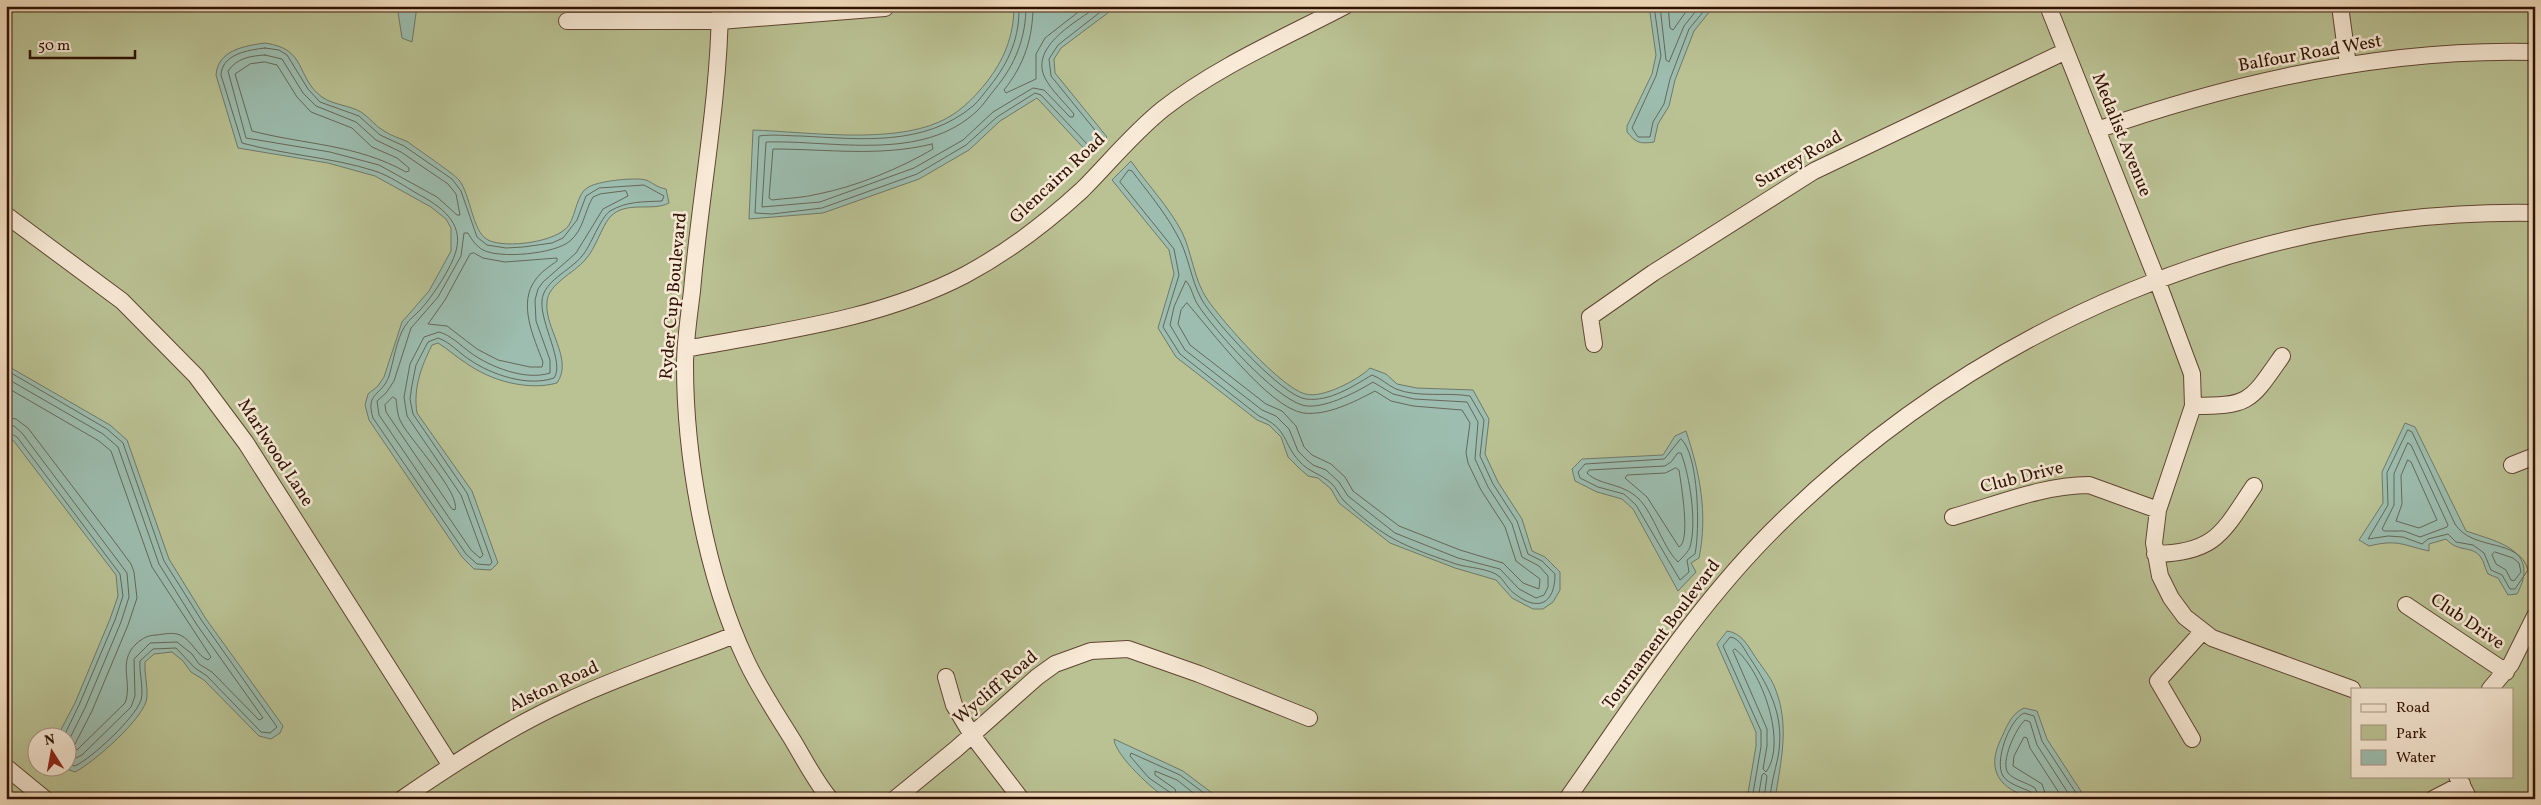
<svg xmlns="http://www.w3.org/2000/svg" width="2541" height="805" viewBox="0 0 2541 805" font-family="Vollkorn,serif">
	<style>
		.green { fill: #bac294; stroke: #746a4c; fill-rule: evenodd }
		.water { fill: #9cbdaf; stroke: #70796a }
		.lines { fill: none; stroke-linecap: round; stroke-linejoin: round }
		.shore { stroke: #666859; stroke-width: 1 }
		.street-casing { stroke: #604532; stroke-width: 18 }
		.street { stroke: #f8ead7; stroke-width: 16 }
		.labels { text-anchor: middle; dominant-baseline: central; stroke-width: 5; stroke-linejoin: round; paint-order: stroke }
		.street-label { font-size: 18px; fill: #2f1203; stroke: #f8ead7 }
	</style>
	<rect width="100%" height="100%" fill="#f4dfc1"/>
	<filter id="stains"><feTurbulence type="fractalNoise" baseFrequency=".004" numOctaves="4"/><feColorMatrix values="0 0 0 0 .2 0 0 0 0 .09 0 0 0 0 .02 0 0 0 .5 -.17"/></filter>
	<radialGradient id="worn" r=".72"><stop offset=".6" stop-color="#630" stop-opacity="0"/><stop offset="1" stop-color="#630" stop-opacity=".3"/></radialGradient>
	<path class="green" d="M6,6h2529v793h-2529zM2352,689h160v87h-160zM38,738h30v30h-30z"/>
	<path class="water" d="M397,6h20l-5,36 -10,-4z
		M1014,6h103l-56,42 -7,11 1,14 52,64 -17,18 -53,-57 -37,23 -31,29 -50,29 -96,34 -74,6 4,-89c54,2 137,14 186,-8 19,-8 34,-23 47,-39 18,-23 28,-47 28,-77z
		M1649,6h65l-20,25 -19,49 -6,26 -11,18 -4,18c-14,2 -18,1 -27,-10v-6l25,-52 4,-19z
		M265,43c43,6 30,34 57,54 11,8 27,8 39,15 8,5 14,14 23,19 7,5 16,7 24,11 9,7 45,31 51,38 12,15 13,52 29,60 18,9 70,2 81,-15 7,-11 8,-31 18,-37 9,-7 48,-11 59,-8 7,3 10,7 20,9l3,14c-17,9 -43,-3 -59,14 -9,11 -14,31 -25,43 -11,13 -37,24 -38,42 -3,26 27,57 10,81 -29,8 -66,-2 -91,-20 -10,-6 -18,-14 -28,-20l-6,2c-11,22 -19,44 -15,68l55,78 26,72 -7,7 -17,-1 -12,-12 -93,-137 -4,-15 3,-11 10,-8 6,-9 18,-55 27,-31 22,-40v-23l-5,-9 -15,-12 -56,-31 -47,-13 -90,-15 -22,-73c2,-25 28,-29 49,-32z
		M1131,161c16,23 38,46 51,71 10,21 12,48 25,67 16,23 72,87 98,95 17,5 53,-14 65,-26l16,6 11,10 20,4 56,2 16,29 -4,35 13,28 24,37 10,32 13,6 15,15v18l-7,12 -10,7h-10l-21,-11 -16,-18 -41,-12 -65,-25 -51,-40 -8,-14 -13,-11 -10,-2 -9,-8 -11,-11 -7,-20 -12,-12 -12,-5 -81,-63 -18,-29 16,-54 -5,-24 -57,-70z
		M6,365l104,60 17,15 42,119 37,60 77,107 -3,7 -9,6 -12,-3 -55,-56 -13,-8 -8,-11 -11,-9 -18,2 -9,8c-1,12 3,24 2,35 -1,20 -54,66 -72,75l-11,-4h4v-30l-11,-1 18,-34 35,-84 8,-23 -2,-21 -103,-135 -7,-6z
		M2405,423l10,4 51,104c32,11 75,19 51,63l-9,1 -10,-17 -10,-4c-3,-5 -4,-13 -8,-18 -10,-11 -21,-3 -34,-17l-17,5v7c-27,-6 -31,-12 -60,-5l-10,-6 24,-37 -1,-31z
		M1686,431c14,42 22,83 13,127l-8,5 5,9 -18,19 -45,-82 -11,-10 -25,-7 -22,-11 -3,-12 10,-10 81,-4 12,-19z
		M1727,631c14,2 20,13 27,24 7,11 17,22 21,33 15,37 6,73 0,111h-28l9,-53v-14l-39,-88z
		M2024,708l13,3 10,28 39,60c-15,0 -42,3 -55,-1 -30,-9 -45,-26 -31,-57 6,-12 10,-27 24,-33z
		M1114,739l69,32 37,28c-10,0 -43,3 -51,0 -14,-6 -55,-45 -55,-60z"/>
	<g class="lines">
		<path class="shore" d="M1019,6c1,31 -10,56 -29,80 -6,7 -11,15 -17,20 -49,41 -113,33 -172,30 -13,0 -28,-2 -42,0l-4,77 17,1 50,-6 95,-34 49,-29 31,-28 38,-24 6,2 47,50 3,1 8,-11 -48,-59 -2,-17 9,-14 50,-39
			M1026,6c0,32 -11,59 -31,83 -6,7 -11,15 -17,21 -55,53 -144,30 -212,32l-4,65 58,-5 94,-34 49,-28 30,-28 40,-24 11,2 26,27h3l1,-3c-9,-11 -23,-24 -29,-36 -16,-32 33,-57 53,-72
			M1033,6c0,32 -9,59 -29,84l2,3 30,-14v-25l9,-16 41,-32
			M1654,6l7,50 -5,20 -24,52 6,9h12l3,-15 11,-18 6,-25 19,-50 19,-23
			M1660,6l6,54 3,2 15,-36 16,-20
			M1668,6l2,22 3,2 17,-24
			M265,48l14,2 8,5 21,34 12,13 39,14 21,19 24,11 48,33 9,12 16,46 10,8 19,3 17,-1 29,-4 11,-5 14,-18 9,-24 13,-8 45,-3 20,11 -2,5c-19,1 -35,0 -52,10 -10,7 -19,35 -28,45 -12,15 -39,25 -40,45 -2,22 23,62 12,77 -26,9 -62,-3 -84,-18 -11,-7 -20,-18 -32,-22l-10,4 -12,23 -4,20 -2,14 3,15 54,79 25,69 -2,3 -13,-1 -11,-10 -93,-136c-8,-26 9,-22 16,-42 5,-16 7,-36 16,-50 4,-7 11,-11 16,-17 11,-12 31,-42 35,-58 8,-29 -16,-45 -38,-57 -14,-8 -28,-18 -43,-23 -44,-14 -90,-16 -133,-28l-21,-68c1,-21 27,-25 44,-27z
			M265,55l17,4 21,34 13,13 40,16 20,18 25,12 47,32 8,10 4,21h-3l-20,-18 -58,-32 -49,-13 -84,-14 -18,-67c9,-13 22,-15 37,-16z
			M265,62l12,3 20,32 14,15 41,16 20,19 25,11 12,10v3l-3,1c-50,-28 -100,-27 -154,-41l-17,-57 15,-10z
			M932,144l1,5c-32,19 -78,38 -115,45 -15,4 -31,4 -46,6l-3,-2 4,-49c54,0 106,8 159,-5z
			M1129,170l3,1c15,20 32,40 44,62 13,21 14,46 26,67 12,21 81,97 104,99 24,3 47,-13 66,-24 9,3 15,10 24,14 22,9 51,3 74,7l14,24 -4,36 13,28 24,37 11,33 14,7 13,13c0,30 -17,38 -40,20 -7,-5 -10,-12 -15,-17 -10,-9 -32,-9 -44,-13 -20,-7 -45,-15 -64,-26 -16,-9 -34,-24 -48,-37 -5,-5 -7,-13 -13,-18 -10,-9 -22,-11 -31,-21 -18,-19 -11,-33 -41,-46l-79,-62 -17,-27 16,-52 -5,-26 -54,-67z
			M626,191l2,5 -25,13 -27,44 -33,29 -5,7 -3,11 1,21 14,39v13c-24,8 -60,-6 -79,-20 -10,-7 -20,-18 -32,-21l-15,5 -14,27 -6,33 3,19 54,79 22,60 -3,3 -9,-8 -92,-135 -2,-14 9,-8 8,-12 17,-53 27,-31 23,-41 3,-23h4c4,7 8,13 15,17 17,9 72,4 87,-9 14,-12 14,-29 23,-44l7,-3z
			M474,253l9,5 22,4 52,-4v3c-7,5 -16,11 -21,18 -19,24 -2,59 7,83l-1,5h-12l-32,-7 -21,-11 -30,-23 -19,-2 17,-24 25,-46z
			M1186,281c6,6 7,17 12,24 17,26 75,91 104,100 19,6 55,-13 71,-23l20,12 21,5 53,3 11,20 -3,37 13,28 24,37 10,33 17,9 9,10v11l-4,8 -8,3 -17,-9 -19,-20 -42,-11 -63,-25 -47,-37 -9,-14 -13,-12 -13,-5 -6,-5 -9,-9 -9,-22 -13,-13 -14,-6 -77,-60 -15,-25 4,-18z
			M1187,303c23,26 81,104 116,110 24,3 51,-11 72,-22l16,10 22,5 49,4 8,13 -4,30 2,10 13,27 24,37 11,34 24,18 -1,10 -16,-6 -20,-20 -43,-13 -61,-24 -46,-35 -8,-14 -14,-13 -19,-9 -8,-8 -8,-21 -14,-15 -16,-7 -76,-59 -12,-21 3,-14z
			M6,370l101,59 16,14 41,118 38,60 75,106 -7,6 -9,-1 -54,-56 -12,-8 -19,-20 -23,1 -13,12c-1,12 4,28 1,39 -6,18 -49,58 -66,66l-7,-2
			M6,378l97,56 15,13 41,117 38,61 66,93 -4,2 -47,-48 -13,-8 -7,-10 -15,-12 -27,1 -16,16 1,37 -4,11 -49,48 -8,4 -6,-2
			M6,387l93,54 12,10 41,116 59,90 -3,3c-11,-4 -16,-20 -28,-25 -7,-3 -16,-1 -23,0 -9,0 -14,3 -21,9 -19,18 -3,39 -11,59l-48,47 -3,-4 18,-35 36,-86 9,-27 -3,-26 -3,-8 -20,-27 -83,-109 -12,-9 -10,-2
			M393,397l3,2c1,7 1,16 5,23 9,18 60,71 54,88l-3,-1 -66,-97 -1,-7z
			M6,424l8,2 8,7 105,140 2,24 -8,25 -36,86 -17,34
			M2408,430l4,2 43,92c18,28 64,13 73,46l-13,19h-5l-8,-14 -11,-5 -7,-17 -11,-8 -17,-3 -8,-8 -20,5 -6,5 -19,-7 -15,-1 -20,3 20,-34 -1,-32z
			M6,431l11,6 103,137 3,22 -8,24 -36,85 -16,33
			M1681,439c18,15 19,92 14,115l-8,6 2,12 -9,8 -44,-75 -12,-11 -26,-7 -18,-9 -2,-6 7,-8 79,-5z
			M2408,443l3,2 37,80 -1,2 -27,10 -16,-6h-20l-2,-2 12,-24v-31z
			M1678,453h3c9,24 16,70 9,94 -1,4 -9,12 -12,15 -15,-14 -24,-48 -39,-63 -18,-17 -39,-13 -52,-26l2,-3 76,-4 6,-4z
			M2408,460l3,2 26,58 -18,8 -23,-7 6,-17 -1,-28z
			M1676,468l3,2c2,14 12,71 0,77l-32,-50 -22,-19 2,-3 38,-2z
			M2495,552l18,6 6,5 2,9 -7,9 -3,-1 -5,-10 -10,-6 -4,-9z
			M1735,649c26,20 53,93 31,123l-3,-3 4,-23v-17l-34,-78z
			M1172,799l-1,-6 -22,-15 -19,-22 1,-3 49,22 32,24
			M1178,799l-3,-10 -20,-14v-4l22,9 24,19
			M1752,799l9,-52v-16l-38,-85 7,-9c10,1 15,14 20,21 21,32 35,60 28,99 -3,14 -7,27 -8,42
			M1758,799l4,-24 2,-2 3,3 -3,23
			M2033,799l-2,-7c-8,-4 -23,-8 -28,-16 -9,-14 6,-56 21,-63l10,3 8,25 38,58
			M2040,799l-5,-11c-7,-5 -21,-8 -27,-15 -8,-11 8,-45 17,-53l5,2 7,23 35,54
			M2047,799l-5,-15 -29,-18 1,-10 10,-19 3,1 3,10 33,51"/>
		<g class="street-casing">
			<path id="street" d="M720,6c-1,96 -20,190 -28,285 -3,25 -7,50 -7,74 0,93 21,211 61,295 13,28 30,53 46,79 12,20 23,42 38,60
				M2048,6l109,274 35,94 1,32 -35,104 -4,33 6,33 11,22 14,19 27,21 140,51
				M2340,6l8,59
				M567,21h153l165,-13
				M2097,130c140,-49 289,-82 438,-78
				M6,215l116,86 74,75 50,67 205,323
				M1594,344l-4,-27 63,-44 161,-102 252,-120
				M686,349c95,-18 192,-29 279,-74 43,-23 81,-52 117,-85 27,-27 51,-57 81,-81 55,-43 121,-71 182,-103
				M2193,406c57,0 57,-4 89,-50
				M2512,465l23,-9
				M1953,517c43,-12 90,-32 136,-32l69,25
				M2155,554c61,-1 68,-22 99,-68
				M2406,605l100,67
				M946,677l8,28 18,30 49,64
				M2490,689l21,-25 24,-48
				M2192,739l-34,-58 44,-49
				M6,767l39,32
				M2457,776l12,23
				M402,799c52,-36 106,-71 163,-97 55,-26 113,-45 170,-67
				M895,799l61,-50 81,-72 18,-13 36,-13 37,-2 71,25 110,44
				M1567,799c67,-95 131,-197 215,-278 201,-195 471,-313 753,-308
				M2433,799l29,-15"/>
		</g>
		<use href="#street" class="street"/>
	</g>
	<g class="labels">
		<g class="street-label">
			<text transform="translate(2310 54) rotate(-10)">Balfour Road West</text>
			<text transform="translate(2121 135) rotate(68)">Medalist Avenue</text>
			<text transform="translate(1799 160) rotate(-30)">Surrey Road</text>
			<text transform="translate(1058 179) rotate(-43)">Glencairn Road</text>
			<text transform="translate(674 296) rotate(-85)">Ryder Cup Boulevard</text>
			<text transform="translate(275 453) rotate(57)">Marlwood Lane</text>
			<text transform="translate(2022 478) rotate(-14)">Club Drive</text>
			<text transform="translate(2467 622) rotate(34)">Club Drive</text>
			<text transform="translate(1662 635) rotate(-53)">Tournament Boulevard</text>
			<text transform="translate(554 687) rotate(-25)">Alston Road</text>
			<text transform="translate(996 688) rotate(-40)">Wycliff Road</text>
		</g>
	</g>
	<rect width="2541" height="805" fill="none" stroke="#f4dfc1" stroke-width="25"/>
	<rect x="8" y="8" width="2526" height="790" fill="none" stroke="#2f1203" stroke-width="2.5"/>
	<rect x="12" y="12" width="2516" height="780" fill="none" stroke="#2f1203"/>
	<rect x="2351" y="688" width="162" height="90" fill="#f8ead7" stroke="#a89482"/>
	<rect x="2361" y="704" width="25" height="8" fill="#f8ead7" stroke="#a89482"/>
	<text x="2396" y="712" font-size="15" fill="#2f1203">Road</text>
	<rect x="2361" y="725" width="25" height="15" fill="#bac294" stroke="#a89482"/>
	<text x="2396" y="738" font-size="15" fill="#2f1203">Park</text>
	<rect x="2361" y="750" width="25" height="15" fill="#9cbdaf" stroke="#a89482"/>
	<text x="2396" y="762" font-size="15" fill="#2f1203">Water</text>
	<g transform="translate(52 752) rotate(349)"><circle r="24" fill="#f8ead7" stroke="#a89482"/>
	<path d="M0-4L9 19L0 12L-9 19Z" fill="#8f2418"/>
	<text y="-8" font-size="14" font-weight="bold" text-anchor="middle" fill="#2f1203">N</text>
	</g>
	<path d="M30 50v8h105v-8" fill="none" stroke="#2f1203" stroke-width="2.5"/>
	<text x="38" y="50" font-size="15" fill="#2f1203" stroke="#f8ead7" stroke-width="4" paint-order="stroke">50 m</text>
	<rect width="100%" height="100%" filter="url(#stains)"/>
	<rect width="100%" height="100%" fill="url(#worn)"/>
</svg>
